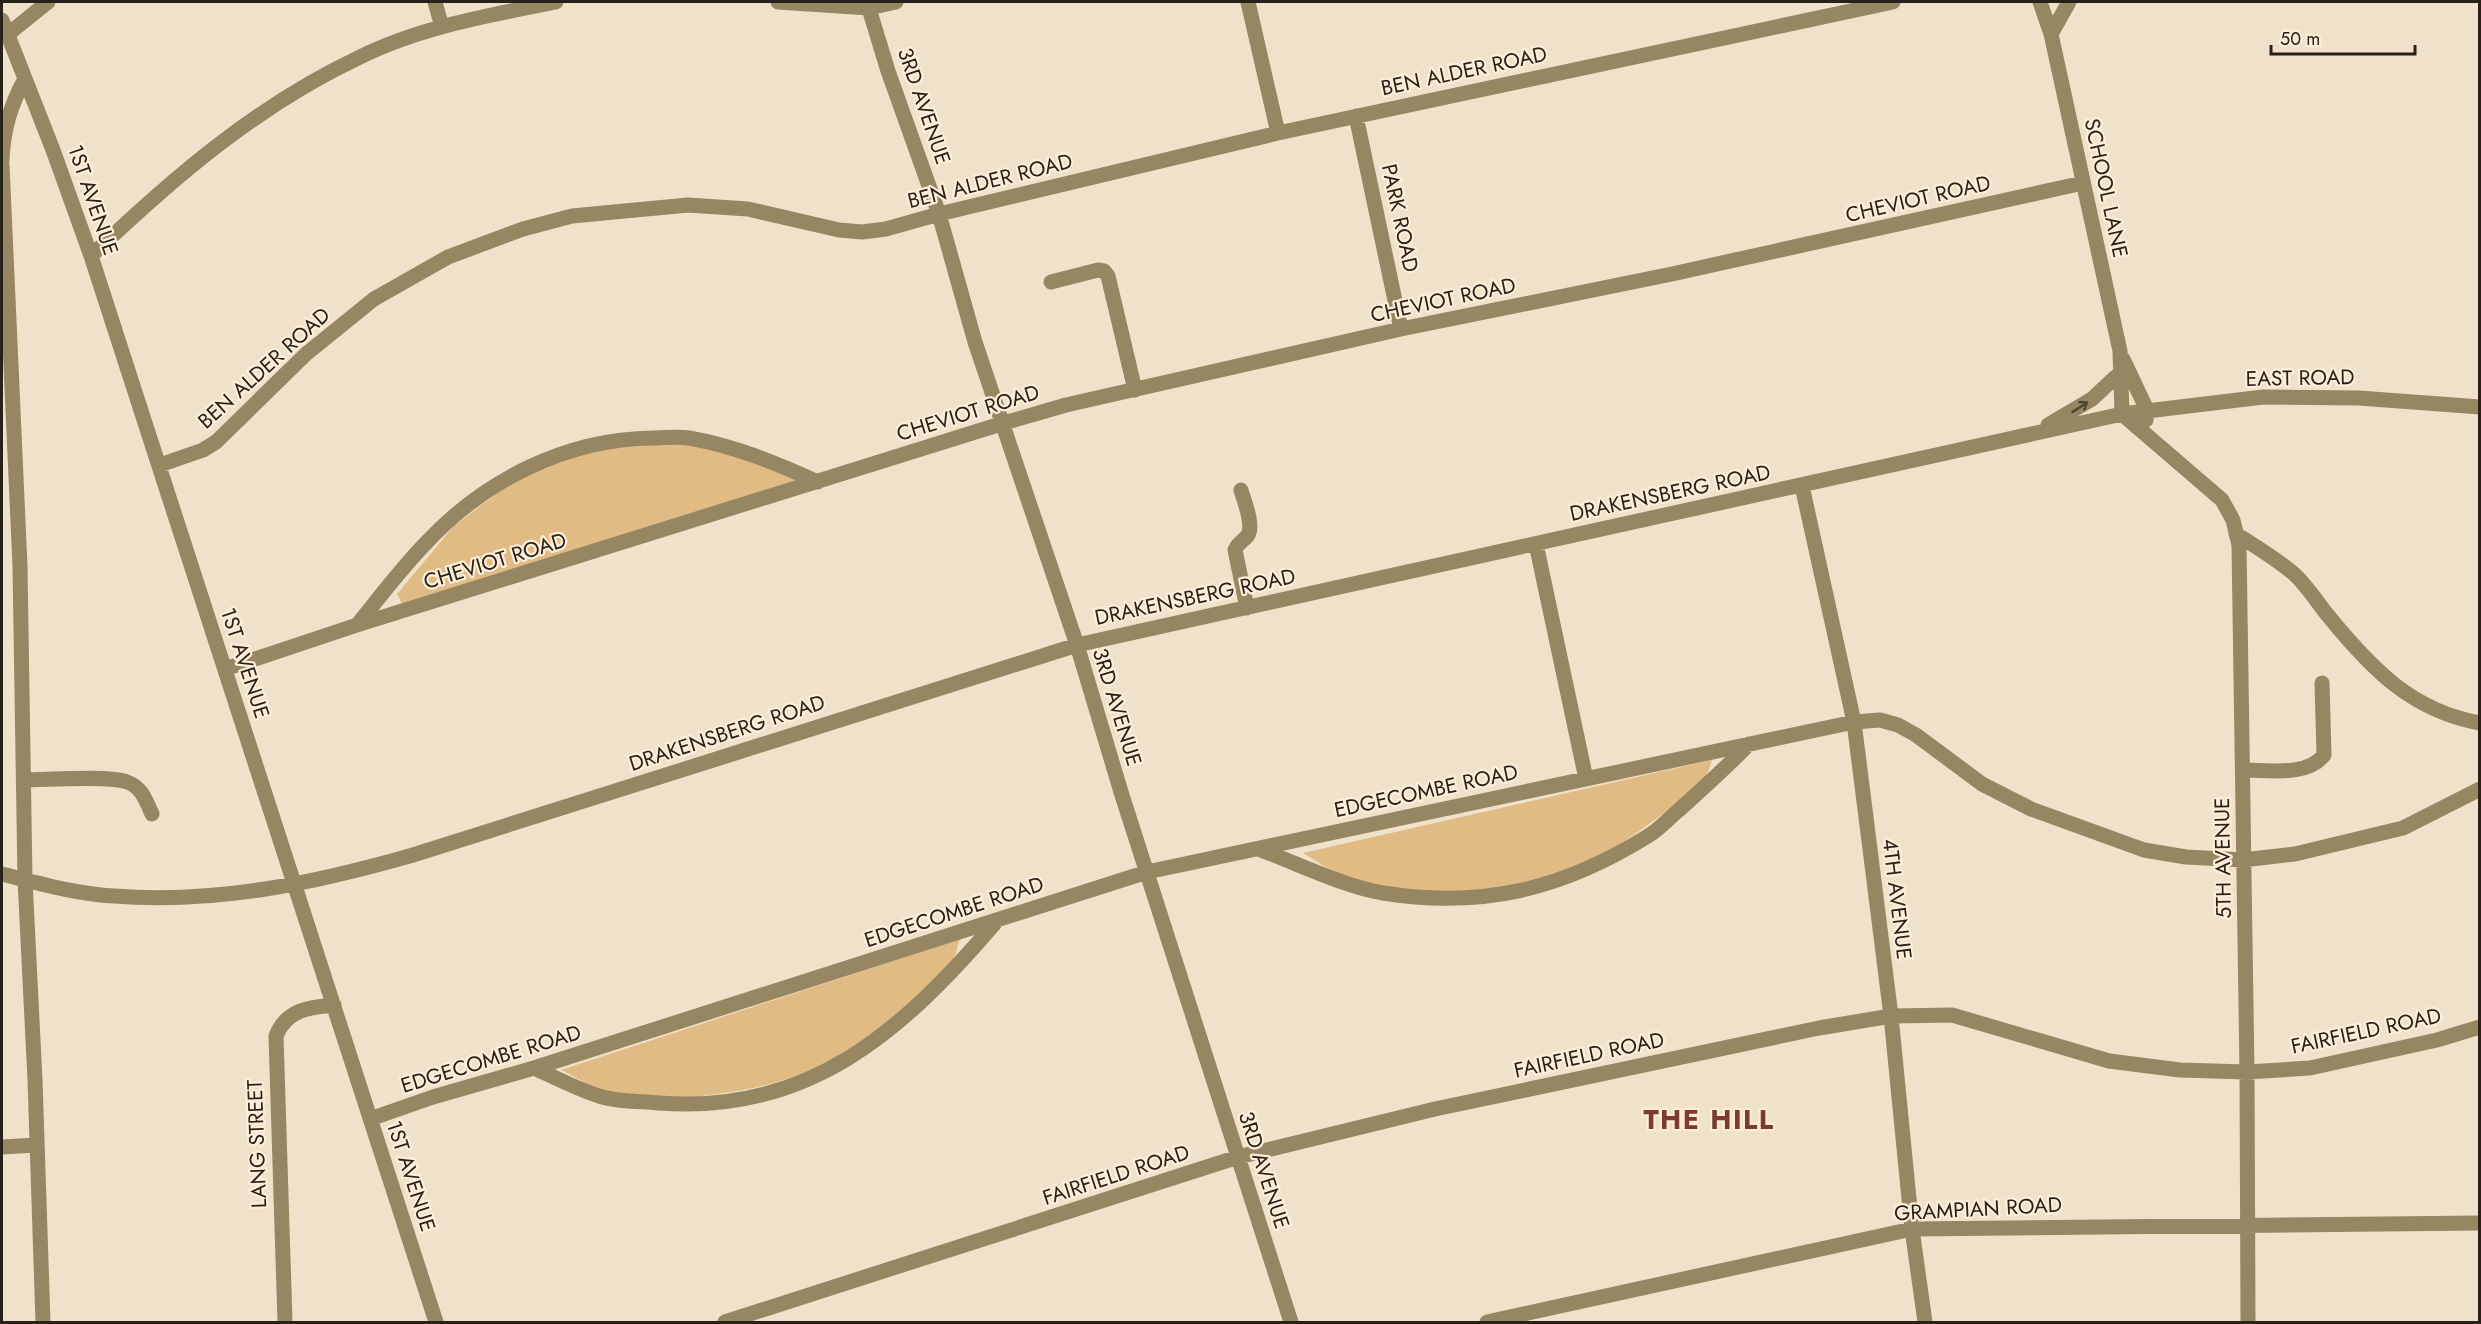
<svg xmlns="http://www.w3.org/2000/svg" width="2481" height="1324" viewBox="0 0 2481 1324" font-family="Jost,sans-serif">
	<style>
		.green { fill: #e1bb84 }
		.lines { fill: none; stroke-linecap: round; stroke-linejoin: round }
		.minor { stroke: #968662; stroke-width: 15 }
		.oneway { stroke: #4e4433 }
		.labels { text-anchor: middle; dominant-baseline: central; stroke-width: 4.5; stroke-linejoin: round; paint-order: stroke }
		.street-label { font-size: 21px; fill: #272119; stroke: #feeed8 }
		.district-label { font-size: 27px; font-weight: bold; letter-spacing: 1.5px; fill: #7f392e; stroke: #feeed8 }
	</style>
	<rect width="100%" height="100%" fill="#f0e1cb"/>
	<path class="green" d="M708,442l89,38 -395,124 -5,-10 56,-67 39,-30 55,-37 50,-14z
		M1712,760c-2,5 -3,12 -7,17 -11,15 -36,32 -52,44 -29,22 -64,44 -99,55 -59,18 -149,23 -207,2 -16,-6 -30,-17 -44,-25z
		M960,939c-2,5 -3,13 -6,18 -9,17 -33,35 -47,48 -25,23 -63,52 -94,65 -57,23 -146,36 -206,21 -16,-4 -31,-14 -46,-21z"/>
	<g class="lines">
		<path class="minor" d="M435,2l7,25
			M778,2l91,6 27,-6
			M867,2l21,69 51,143 36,128 102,303 44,147 170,530
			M1248,2l30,131
			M2040,2l11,32 69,317 2,63
			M2,20l51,130 38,106 345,1066
			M2051,34l18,-32
			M7,35l41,-33
			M1356,116l45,213
			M2,161c1,-31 8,-56 23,-82
			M2,165l18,401 5,314 10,200 8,242
			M91,256c82,-78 165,-150 269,-199 61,-30 130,-42 196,-55
			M1051,282l47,-12 6,1 4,5 27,114
			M2123,359l24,51 -1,10
			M2122,414l100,86 11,20 6,25 8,527 1,250
			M2048,425l44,-26 29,-27
			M160,465l43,-15 13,-8 90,-88 68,-55 74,-42 75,-28 49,-13 116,-11 60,4 91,21 23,2 24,-3 53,-15 339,-81 615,-131
			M1802,486l52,236 37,294 21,213 13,93
			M1241,490c3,11 13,34 7,45 -4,6 -10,7 -13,15l12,58
			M2236,534c19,12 39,24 57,39 14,12 25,31 37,45 42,51 82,93 150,105
			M1536,544l50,235
			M357,625c22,-27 43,-55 67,-80 59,-64 141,-106 229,-107 11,0 24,-2 36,0 46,8 87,25 129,44
			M225,669l132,-44 647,-202 62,-18 335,-76 271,-55 411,-91
			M2243,770c25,0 64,7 81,-15l-2,-72
			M24,780c22,0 85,-5 103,2 15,5 19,19 25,32
			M1258,849c39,14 84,37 125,44 99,16 180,-4 265,-57 12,-7 21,-18 31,-26 24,-22 48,-43 70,-66
			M2,874c36,9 74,20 112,22 103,8 201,-13 299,-41l664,-210 1045,-231 141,-17 96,1 121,9
			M534,1068c20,9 41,20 62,27 19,7 43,6 63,8 151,12 244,-73 336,-180
			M370,1119l63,-22 101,-29 613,-196 707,-150 26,-2 18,5 18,10 66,49 49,25 113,41 42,7 57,3 52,-6 108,-26 77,-39
			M2,1147l34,-2
			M285,1322l-9,-286c10,-26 33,-29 58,-31
			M725,1322l513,-165 197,-48 384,-81 72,-12 61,-1 157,46 71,9 67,2 63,-4 127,-28 43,-13
			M1487,1322l425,-93 568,-6"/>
	</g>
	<defs><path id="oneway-shaft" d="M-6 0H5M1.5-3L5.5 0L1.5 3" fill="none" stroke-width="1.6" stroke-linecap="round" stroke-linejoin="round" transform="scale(1.5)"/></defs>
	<use class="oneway" href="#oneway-shaft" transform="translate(2080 407) rotate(-33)"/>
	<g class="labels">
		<g class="street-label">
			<text transform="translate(1464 71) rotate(-12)">BEN ALDER ROAD</text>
			<text transform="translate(924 106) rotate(71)">3RD AVENUE</text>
			<text transform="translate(990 181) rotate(-14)">BEN ALDER ROAD</text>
			<text transform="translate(2106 188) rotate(78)">SCHOOL LANE</text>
			<text transform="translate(1918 199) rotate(-13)">CHEVIOT ROAD</text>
			<text transform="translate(93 200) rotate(71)">1ST AVENUE</text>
			<text transform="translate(1400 218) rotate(78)">PARK ROAD</text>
			<text transform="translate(1443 300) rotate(-12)">CHEVIOT ROAD</text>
			<text transform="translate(264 368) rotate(-42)">BEN ALDER ROAD</text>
			<text transform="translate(2300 378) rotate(-1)">EAST ROAD</text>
			<text transform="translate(968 413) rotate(-17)">CHEVIOT ROAD</text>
			<text transform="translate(1670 493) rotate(-12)">DRAKENSBERG ROAD</text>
			<text transform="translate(495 561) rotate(-17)">CHEVIOT ROAD</text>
			<text transform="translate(1195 597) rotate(-12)">DRAKENSBERG ROAD</text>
			<text transform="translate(245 663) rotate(72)">1ST AVENUE</text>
			<text transform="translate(1117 707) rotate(73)">3RD AVENUE</text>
			<text transform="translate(727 733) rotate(-18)">DRAKENSBERG ROAD</text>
			<text transform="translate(1426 791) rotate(-12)">EDGECOMBE ROAD</text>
			<text transform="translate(2223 858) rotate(-91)">5TH AVENUE</text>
			<text transform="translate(1897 899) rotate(83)">4TH AVENUE</text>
			<text transform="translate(954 912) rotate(-18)">EDGECOMBE ROAD</text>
			<text transform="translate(2366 1031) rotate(-12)">FAIRFIELD ROAD</text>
			<text transform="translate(1589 1055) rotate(-12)">FAIRFIELD ROAD</text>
			<text transform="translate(491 1059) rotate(-17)">EDGECOMBE ROAD</text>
			<text transform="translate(257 1144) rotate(-92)">LANG STREET</text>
			<text transform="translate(1264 1170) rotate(72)">3RD AVENUE</text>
			<text transform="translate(1116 1175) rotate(-18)">FAIRFIELD ROAD</text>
			<text transform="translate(411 1176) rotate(72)">1ST AVENUE</text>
			<text transform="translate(1978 1209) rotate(-3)">GRAMPIAN ROAD</text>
		</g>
		<g class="district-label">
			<text x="1709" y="1119">THE HILL</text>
		</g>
	</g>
	<rect width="2481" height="1324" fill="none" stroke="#272119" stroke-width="6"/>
	<path d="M2271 45v9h144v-9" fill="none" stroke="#272119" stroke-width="3"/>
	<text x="2280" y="45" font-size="18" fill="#272119" stroke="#feeed8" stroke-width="4.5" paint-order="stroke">50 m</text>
</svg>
